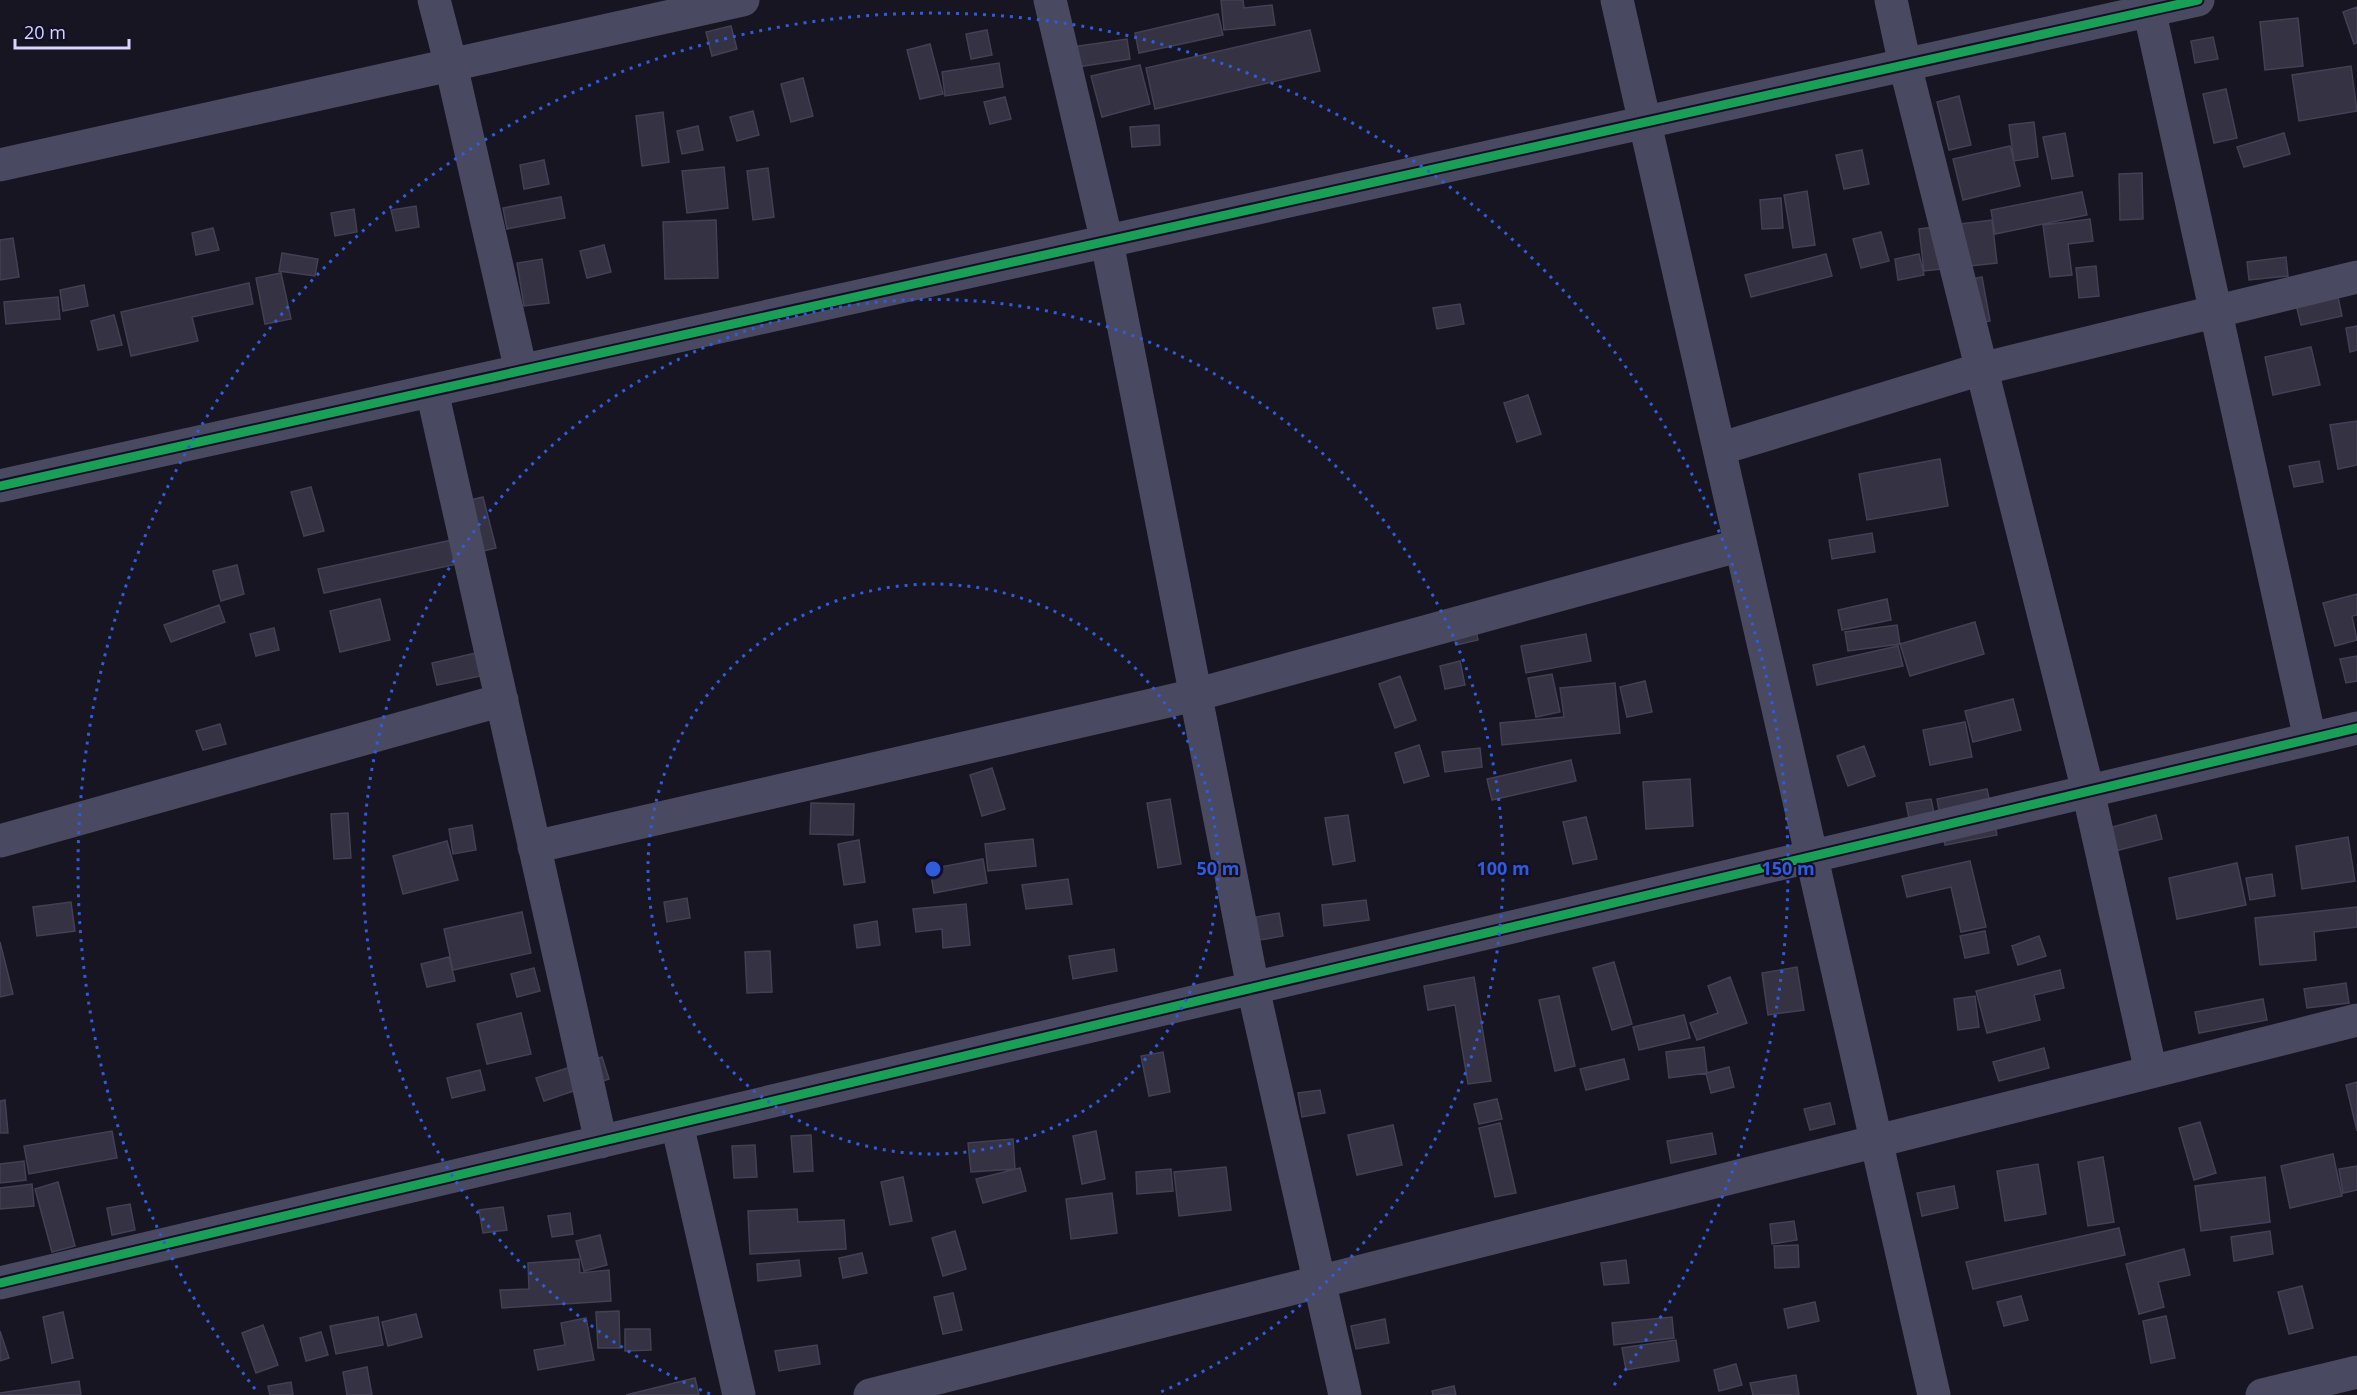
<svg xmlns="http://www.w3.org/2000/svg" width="2357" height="1395" viewBox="0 0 2357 1395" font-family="'Open Sans',sans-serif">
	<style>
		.building { fill: #343243; stroke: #434055; stroke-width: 1.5 }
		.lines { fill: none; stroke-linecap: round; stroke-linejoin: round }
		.minor { stroke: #4a4962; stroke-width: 33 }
		.cycleway-casing { stroke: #120f27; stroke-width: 13 }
		.cycleway { stroke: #1a9f57; stroke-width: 9 }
		.ring { fill: none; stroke: #305cdc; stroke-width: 3; stroke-dasharray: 3 6 }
		.centre { fill: #305cdc; stroke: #120f27; stroke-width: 3 }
		.ring-label { font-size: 18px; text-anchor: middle; font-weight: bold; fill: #305cdc; stroke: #120f27; stroke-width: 4.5; stroke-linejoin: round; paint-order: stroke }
	</style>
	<rect width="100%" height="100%" fill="#161521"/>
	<path class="building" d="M1221,0h22l1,8 28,-3 3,20 -51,5z
		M2357,7v36l-3,1 -11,-32z
		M1218,14l5,21 -84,18 -4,-20z
		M2298,18l5,48 -38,4 -5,-48z
		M731,26l6,23 -25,7 -6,-24z
		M987,30l5,25 -21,4 -5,-25z
		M1310,30l10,41 -165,38 -9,-41z
		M2213,37l5,22 -23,4 -4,-22z
		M1127,39l3,20 -79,12 21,-24z
		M930,44l13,50 -23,5 -13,-49z
		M999,63l4,24 -58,9 -3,-24z
		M1140,65l10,39 -48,13 -11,-41z
		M2351,66l6,45 -58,10 -7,-46z
		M803,78l10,38 -22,6 -10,-38z
		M2226,89l11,49 -23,5 -11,-49z
		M1959,96l12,49 -22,5 -12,-48z
		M1005,97l6,22 -21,5 -6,-22z
		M753,111l6,24 -22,6 -7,-24z
		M663,112l6,50 -27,4 -6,-50z
		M2034,122l4,35 -24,4 -5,-36z
		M1159,125l1,20 -28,2 -2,-20z
		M698,126l5,24 -21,4 -5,-23z
		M2065,133l8,43 -21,3 -9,-42z
		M2284,133l6,21 -46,13 -7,-20z
		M2010,146l10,40 -57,14 -10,-41z
		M1862,150l7,34 -25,5 -8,-34z
		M544,160l5,24 -25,5 -4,-24z
		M724,167l4,41 -41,5 -5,-42z
		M768,168l6,49 -21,3 -6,-49z
		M2142,173l1,46 -23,1 -1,-46z
		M1807,191l8,54 -22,3 -9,-53z
		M2082,192l5,23 -92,19 -4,-24z
		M561,197l4,21 -58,11 -4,-21z
		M1781,198l2,30 -21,1 -2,-29z
		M416,206l3,21 -23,4 -5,-21z
		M354,209l3,23 -22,4 -4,-23z
		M2090,219l3,22 -25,3 4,31 -22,2 -7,-52z
		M716,220l2,58 -53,1 -2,-57z
		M1992,220l5,43 -73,8 -5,-42z
		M213,228l6,22 -23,5 -4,-22z
		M1881,232l8,29 -28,7 -8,-29z
		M13,238l6,39 -19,3v-40z
		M604,245l7,27 -24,6 -7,-27z
		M282,253l36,6 -3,17 -36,-5z
		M1826,254l6,22 -81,21 -6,-22z
		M1919,254l5,21 -26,5 -3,-21z
		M2286,257l2,19 -39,4 -2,-18z
		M542,259l7,44 -25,3 -7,-43z
		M2096,266l3,30 -20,2 -3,-30z
		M281,273l10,46 -26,5 -9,-46z
		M2333,273l9,43 -41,9 -10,-42z
		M1982,277l8,44 -25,5 -7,-44z
		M249,283l4,21 -61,13 6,24 -67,15 -10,-44z
		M84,285l4,21 -25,5 -3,-21z
		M58,297l2,22 -54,5 -2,-22z
		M1460,304l4,20 -27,5 -4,-21z
		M114,315l8,30 -24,5 -7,-29z
		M2357,326v24l-7,2 -4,-24z
		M2311,347l9,38 -47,10 -8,-38z
		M1528,395l13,39 -24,8 -13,-39z
		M2357,421v44l-19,4 -8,-44z
		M1940,459l8,47 -81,14 -8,-46z
		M2319,461l4,21 -29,5 -5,-21z
		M311,487l13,44 -20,5 -13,-44z
		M483,497l13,51 -25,6 -13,-51z
		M1872,533l3,19 -43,7 -3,-19z
		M452,540l5,24 -133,29 -6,-24z
		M237,565l7,29 -23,7 -8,-30z
		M2357,594v21l-5,1 5,24 -22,6 -12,-43z
		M380,599l10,41 -50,12 -10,-41z
		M1887,599l4,21 -49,10 -4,-20z
		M219,605l6,17 -54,20 -7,-17z
		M1473,616l5,24 -22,5 -6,-23z
		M1975,622l9,32 -74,22 -10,-32z
		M1897,625l3,19 -52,7 -3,-19z
		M274,628l5,22 -23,6 -6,-22z
		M1586,634l5,27 -65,12 -5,-27z
		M1898,646l5,20 -86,19 -4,-20z
		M476,653l5,23 -44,9 -5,-22z
		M2357,656v25l-11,2 -6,-24z
		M1460,661l5,24 -20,4 -5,-23z
		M1552,674l8,38 -24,5 -8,-39z
		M1400,676l16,44 -21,8 -16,-44z
		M1645,681l7,31 -25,5 -7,-30z
		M1615,683l5,50 -118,12 -2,-22 64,-6 -4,-29z
		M2013,699l8,31 -48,12 -8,-31z
		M1965,722l7,35 -42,8 -7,-35z
		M220,724l6,20 -23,6 -7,-19z
		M1419,745l10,31 -25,7 -9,-30z
		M1864,746l11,30 -27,10 -11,-30z
		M1480,748l2,19 -37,5 -3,-20z
		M1571,760l5,21 -84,19 -5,-21z
		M992,768l13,41 -23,7 -12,-41z
		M1690,779l3,47 -47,3 -3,-47z
		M1987,789l10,46 -52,10 -8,-46z
		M1170,799l11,65 -23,4 -11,-65z
		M1931,799l4,19 -25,5 -4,-20z
		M811,803l43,1 -1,31 -43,-1z
		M348,813l3,45 -17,1 -3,-45z
		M1348,815l7,46 -22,4 -8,-47z
		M2156,815l6,24 -47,12 -6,-23z
		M1586,817l11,42 -24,5 -10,-42z
		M472,825l4,25 -23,4 -4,-25z
		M2348,837l7,44 -53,8 -6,-43z
		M1033,839l3,27 -48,5 -3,-27z
		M859,840l6,42 -21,3 -6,-41z
		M447,841l11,39 -55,14 -10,-38z
		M983,859l4,24 -53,10 -4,-24z
		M1970,861l16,66 -25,5 -10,-45 -44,10 -5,-21z
		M2237,863l9,42 -69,14 -8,-41z
		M2272,874l3,22 -25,4 -4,-22z
		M1068,879l4,25 -46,5 -4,-24z
		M687,898l3,20 -23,4 -3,-20z
		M1366,900l3,20 -45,6 -2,-21z
		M71,902l4,29 -38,5 -4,-29z
		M966,904l4,41 -27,3 -1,-19 -26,3 -3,-23z
		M2357,907v20l-43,5 2,28 -56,5 -5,-47z
		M522,912l9,41 -78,17 -9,-41z
		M1279,913l4,23 -23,4 -4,-23z
		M877,921l3,24 -23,3 -3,-23z
		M1985,931l4,22 -24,5 -5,-22z
		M2039,936l7,20 -28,9 -6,-19z
		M0,942l13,52 -13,3z
		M1114,949l3,22 -44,8 -4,-23z
		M770,951l2,41 -25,1 -2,-41z
		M449,957l6,24 -28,6 -6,-23z
		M1614,962l18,62 -20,6 -19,-62z
		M1797,967l7,43 -36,5 -6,-42z
		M534,968l6,23 -23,6 -6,-23z
		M2060,970l4,18 -30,7 6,25 -53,13 -11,-42z
		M1474,977l17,104 -23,3 -13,-79 -27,5 -4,-24z
		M1730,977l17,46 -50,17 -7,-17 28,-10 -10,-27z
		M2346,983l3,20 -42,5 -3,-19z
		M1559,996l16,70 -20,5 -16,-71z
		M1975,996l4,31 -21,3 -4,-31z
		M2263,999l4,21 -68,13 -4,-21z
		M521,1013l10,41 -44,10 -10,-40z
		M1684,1015l6,23 -51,12 -6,-23z
		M1704,1047l3,26 -38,5 -3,-26z
		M2044,1048l5,20 -50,13 -6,-19z
		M1163,1052l7,40 -21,4 -8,-40z
		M602,1057l7,22 -65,22 -8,-23z
		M1624,1059l5,20 -43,11 -6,-21z
		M1729,1067l5,20 -23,6 -5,-20z
		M480,1070l5,20 -33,8 -5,-20z
		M2357,1082v49l-11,-46z
		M1320,1090l5,23 -23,4 -4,-24z
		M1497,1099l5,20 -23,5 -5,-20z
		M5,1100l3,33h-8v-32z
		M1830,1103l5,21 -25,6 -6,-21z
		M2200,1122l16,51 -22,7 -15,-52z
		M1500,1123l16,70 -21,4 -16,-69z
		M1393,1125l9,40 -45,10 -9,-40z
		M112,1131l5,27 -88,16 -5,-28z
		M1096,1131l9,48 -23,5 -9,-48z
		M1712,1133l4,21 -45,9 -4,-22z
		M811,1135l2,36 -19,1 -3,-36z
		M1013,1139l2,30 -44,3 -3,-29z
		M755,1145l2,32 -23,1 -2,-32z
		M2333,1154l9,42 -52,12 -9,-42z
		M2103,1157l11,65 -26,4 -10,-64z
		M24,1161l2,19 -26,3v-19z
		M2038,1164l8,50 -41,7 -8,-50z
		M2357,1166v24l-14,3 -4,-24z
		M1226,1167l5,43 -52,6 -5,-44z
		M1020,1168l6,23 -43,12 -7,-24z
		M1171,1169l2,22 -36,3 -1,-22z
		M903,1177l9,44 -22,4 -9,-43z
		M2265,1177l5,45 -69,9 -6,-45z
		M58,1182l17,64 -23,6 -17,-63z
		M32,1184l2,22 -34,3v-21z
		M1954,1186l4,22 -36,8 -5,-23z
		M1112,1193l5,40 -46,6 -5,-40z
		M130,1204l5,26 -23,5 -5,-27z
		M503,1207l4,23 -24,3 -4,-23z
		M797,1209l1,13 46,-2 2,29 -96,5 -2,-43z
		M570,1213l3,21 -21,3 -4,-21z
		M1794,1221l3,19 -25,4 -2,-20z
		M2119,1228l6,27 -152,34 -7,-27z
		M955,1231l11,38 -23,7 -11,-38z
		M2270,1231l3,23 -39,7 -3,-24z
		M600,1235l7,30 -23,6 -8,-30z
		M1798,1245l1,22 -24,1 -1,-22z
		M2184,1249l6,26 -32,7 6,25 -25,7 -13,-50z
		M862,1253l5,20 -24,5 -4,-20z
		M579,1259l1,14 29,-3 2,31 -109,7 -2,-18 29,-1 -1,-26z
		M799,1260l2,16 -43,5 -1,-17z
		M1626,1260l3,23 -25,2 -3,-22z
		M2302,1286l11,42 -24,6 -11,-42z
		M953,1293l9,37 -19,4 -9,-37z
		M2021,1296l7,24 -24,6 -7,-24z
		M1815,1302l4,19 -31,7 -4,-19z
		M619,1311l1,37h-22l-2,-36z
		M63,1312l10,46 -21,5 -9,-46z
		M416,1314l6,23 -34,9 -6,-24z
		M2166,1316l9,42 -24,5 -8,-42z
		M378,1317l5,28 -47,9 -6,-28z
		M1672,1317l2,21 -60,7 -2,-22z
		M586,1318l8,42 -56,10 -4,-20 31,-5 -4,-22z
		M1385,1319l4,24 -33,6 -5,-23z
		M263,1325l15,40 -22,8 -14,-40z
		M625,1329h25l1,21 -26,1z
		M0,1331l9,27 -9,3z
		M321,1332l7,23 -22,6 -6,-23z
		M1676,1340l3,21 -53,9 -4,-22z
		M817,1345l3,19 -41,7 -4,-20z
		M1736,1364l6,21 -23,6 -5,-21z
		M367,1367l5,28h-25l-4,-23z
		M1796,1375l3,20h-46l-3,-12z
		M695,1378l4,17h-73z
		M79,1381l2,14h-81v-2z
		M291,1382l2,13h-23l-2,-9z
		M1454,1386l2,9h-23l-1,-4z"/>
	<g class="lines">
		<path class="minor" d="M434,0l17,65 70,306
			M1050,0l57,242 146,746 92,407
			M1617,0l317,1395
			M1891,0l14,65 183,726 63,281
			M2147,0l163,739
			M0,165l743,-165
			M432,391l169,751
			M1719,449l262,-80 376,-92
			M0,486l2198,-486
			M0,841l502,-141
			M534,847l661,-152 546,-150
			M677,1124l62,271
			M0,1283l2357,-555
			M870,1395l1487,-375
			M2262,1395l95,-23"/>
		<g class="cycleway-casing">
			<path id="cycleway" d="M0,486l2198,-486
				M0,1283l2357,-555"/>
		</g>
		<use href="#cycleway" class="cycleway"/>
	</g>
	<g class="ring">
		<circle cx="933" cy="869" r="285"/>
		<path d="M710 1394A570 570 0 1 1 1156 1394"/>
		<path d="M255 1389A855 855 0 1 1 1611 1389"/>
	</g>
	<circle cx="933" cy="869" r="9" class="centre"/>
	<g class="ring-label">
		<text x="1218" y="875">50 m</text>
		<text x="1503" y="875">100 m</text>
		<text x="1788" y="875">150 m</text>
	</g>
	<path d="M15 39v9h114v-9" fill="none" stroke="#d9d5ff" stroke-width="3"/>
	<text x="24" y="39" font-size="18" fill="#d9d5ff" stroke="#120f27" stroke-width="4.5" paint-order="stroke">20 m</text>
</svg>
